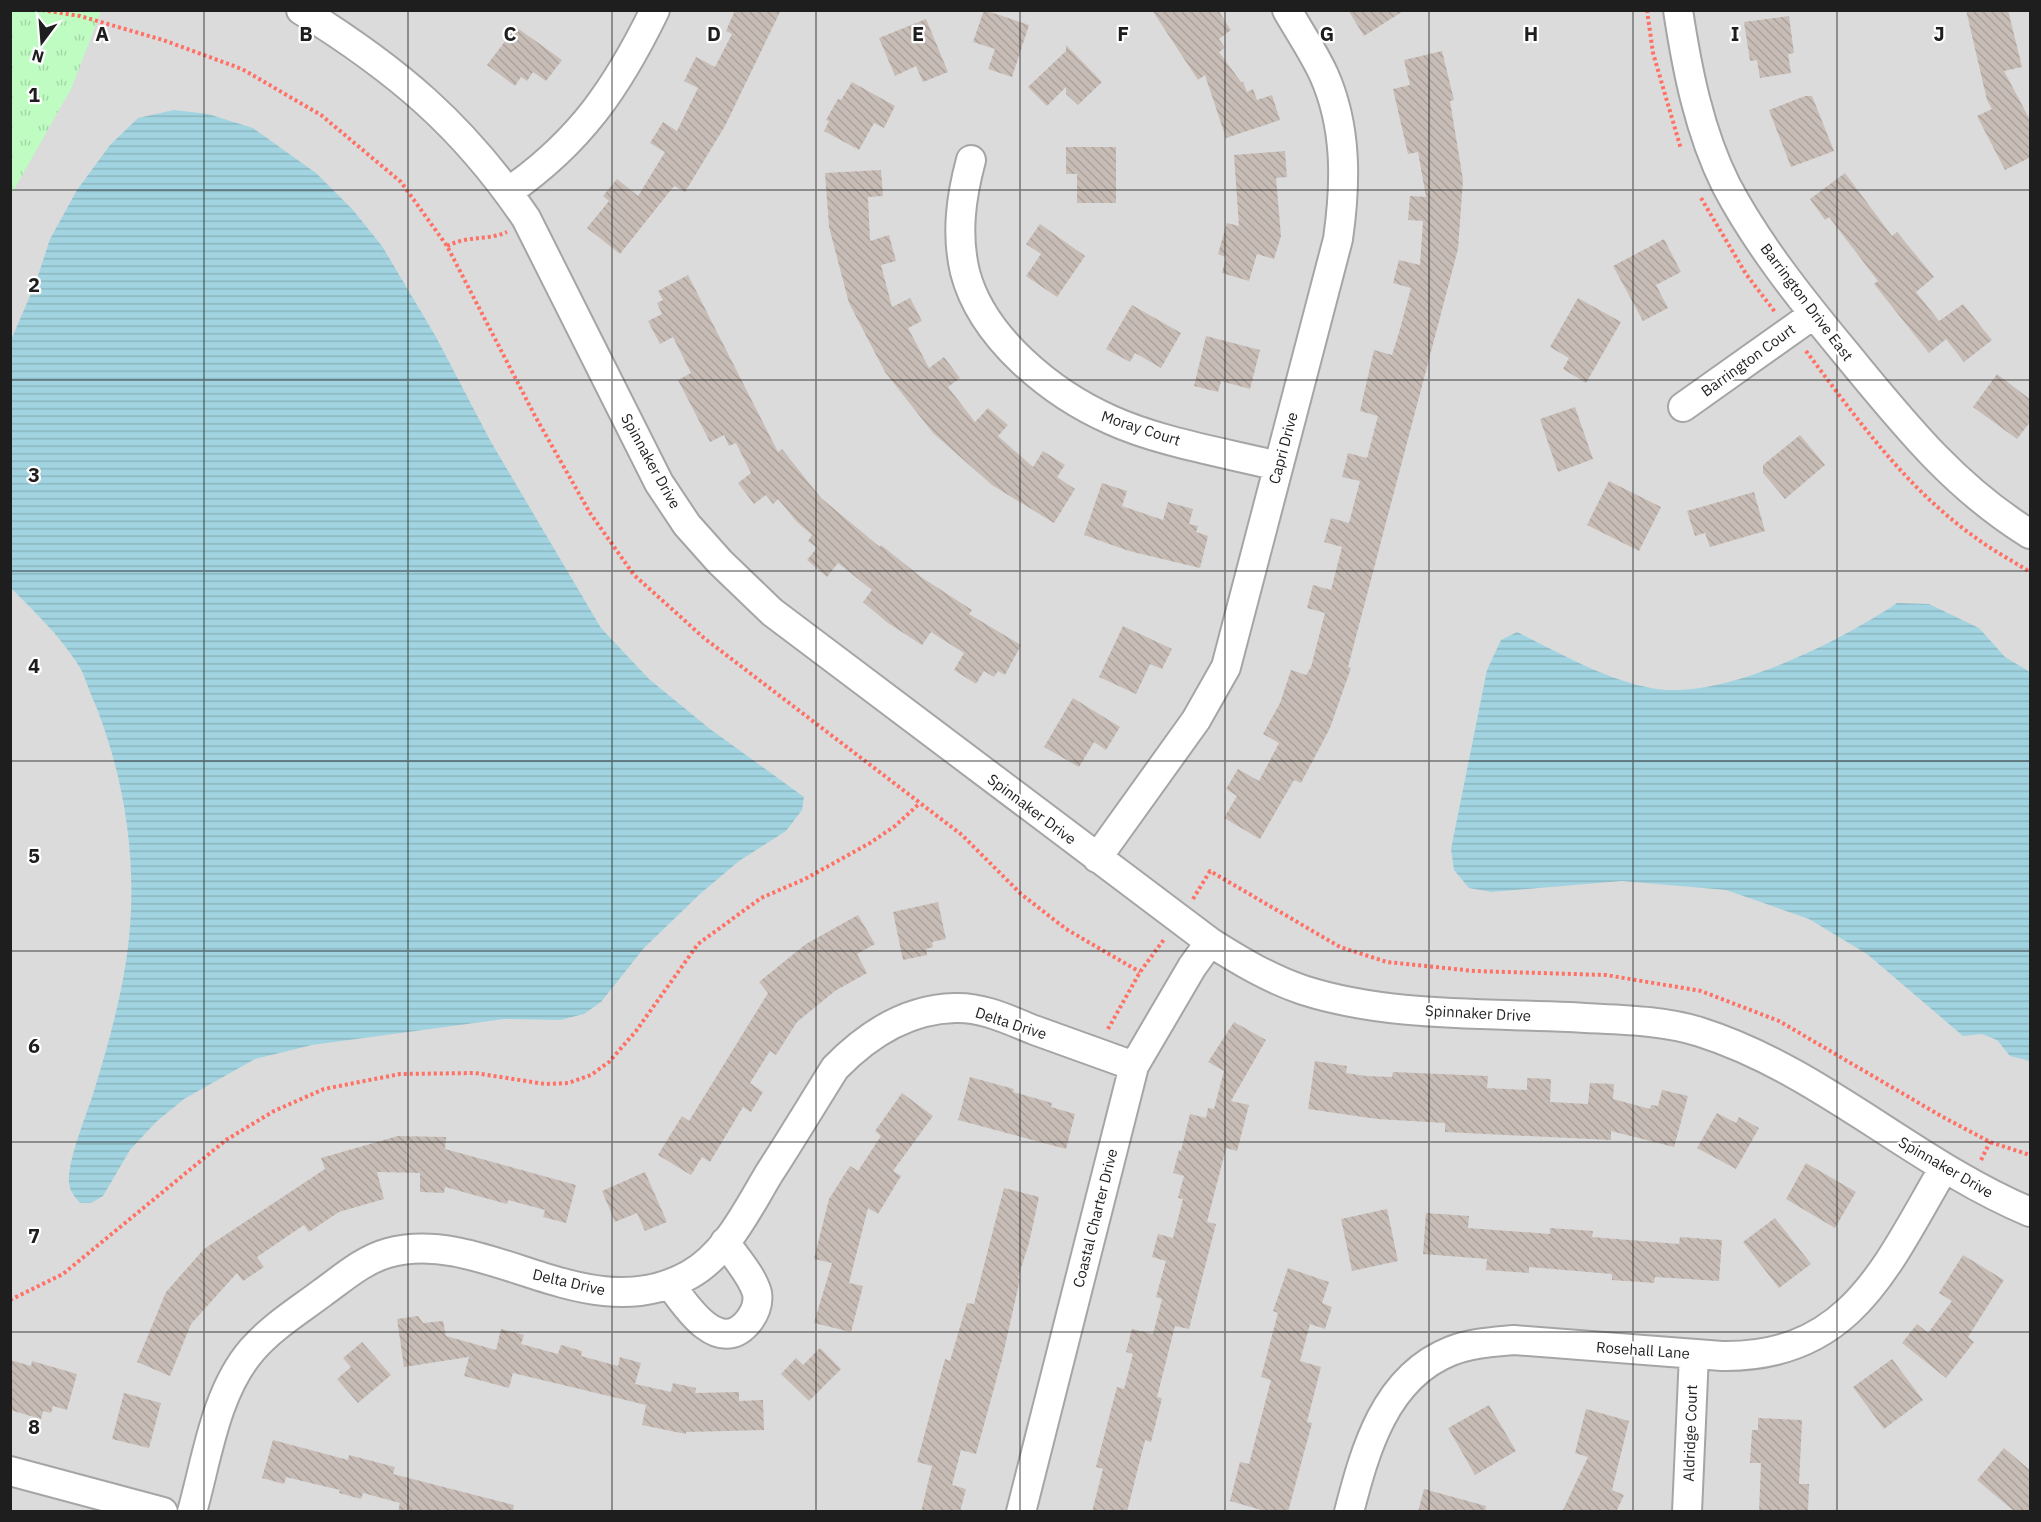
<svg xmlns="http://www.w3.org/2000/svg" width="2041" height="1522" viewBox="0 0 2041 1522" font-family="'IBM Plex Sans',sans-serif">
	<style>
		.residential { fill: #dcdbdb }
		.park { fill: url(#park-tufts) }
		.water { fill: url(#water-rules) }
		.building { fill: url(#building-back-hatch) }
		.lines { fill: none; stroke-linecap: round; stroke-linejoin: round }
		.street-casing { stroke: #a5a5a5; stroke-width: 32 }
		.path { stroke: #ff7065; stroke-width: 4; stroke-dasharray: 3 3; stroke-linecap: butt }
		.street { stroke: #fff; stroke-width: 28 }
		.grid { fill: none; stroke: #1e1e1e; stroke-width: 1.5; stroke-opacity: 0.55 }
		.labels { text-anchor: middle; dominant-baseline: central; stroke-width: 4.5; stroke-linejoin: round; paint-order: stroke }
		.street-label { font-size: 15px; fill: #1e1e1e; stroke: #fff }
		.grid-label { font-size: 20px; text-anchor: middle; font-weight: bold; fill: #1e1e1e; stroke: #fff; stroke-width: 4.5; stroke-linejoin: round; paint-order: stroke }
	</style>
	<defs>
		<pattern id="park-tufts" width="24" height="20" patternUnits="userSpaceOnUse" patternTransform="scale(1.5)"><rect width="24" height="20" fill="#befcc1"/><path d="M3 7l-1-3M5 7V3M7 7l1-3M15 17l-1-3M17 17v-4M19 17l1-3" fill="none" stroke="#a3d8a5"/></pattern>
		<pattern id="water-rules" width="6" height="5" patternUnits="userSpaceOnUse" patternTransform="scale(1.5)"><rect width="6" height="5" fill="#a1d4e0"/><path d="M0 2.5h6" fill="none" stroke="#8ab6c0"/></pattern>
		<pattern id="building-back-hatch" width="6" height="6" patternUnits="userSpaceOnUse" patternTransform="scale(1.5)"><rect width="6" height="6" fill="#c8bdb6"/><path d="M-1 5l2 2M0 0l6 6M5-1l2 2" fill="none" stroke="#aba29c"/></pattern>
	</defs>
	<rect width="100%" height="100%" fill="#f0ebe3"/>
	<path class="residential" d="M11,11h2019v1500h-2019z"/>
	<path class="park" d="M11,10l90,1 -29,76 -61,108z"/>
	<path class="water" d="M174,110l34,4 45,14 63,45 37,37 29,36 54,91 55,105 110,186 48,51 61,50 94,68 -2,13 -16,21 -47,30 -39,33 -56,54 -43,54 -17,12 -24,6 -56,-1 -192,26 -57,14 -71,40 -28,23 -26,28 -27,46 -12,7h-11c-5,-6 -10,-11 -11,-20 -2,-22 18,-69 25,-92 18,-59 35,-120 37,-182 3,-73 -12,-151 -41,-217 -4,-10 -7,-21 -13,-29 -19,-29 -42,-51 -66,-75v-248l25,-58 14,-43 27,-49 33,-45 28,-27z
		M1897,603l32,1 50,24 26,29 25,15v389l-20,-5 -13,-16 -15,-6 -19,2 -96,-82 -58,-35 -83,-29 -104,-9 -130,11 -23,-4 -15,-18 -3,-21 36,-179 14,-30 16,-8c43,21 87,47 134,56 70,14 190,-47 246,-85z"/>
	<path class="building" d="M735,10h46l-56,116 -40,66 -11,-6 -54,68 -33,-26 22,-27 -6,-5 14,-17 21,17 27,-44 -15,-9 13,-21 14,9 21,-43 -14,-7 12,-24 19,10 17,-33 -6,-3z
		M984,10l45,15 -17,52 -24,-8 7,-20 -22,-7z
		M1152,10h66l13,20 -12,9 6,9 -6,4 22,30h2l4,10 6,-3 4,11 15,-5 8,25 -54,18 -21,-63 -7,5z
		M1348,10h57l-41,26z
		M1966,10h42l14,57 -18,4 27,51v35l-26,13 -28,-54 15,-7 -5,-9z
		M1789,16l5,37 -6,1 3,19 -31,5 -3,-18 -7,1 -6,-39z
		M926,19l22,53 -25,10 -7,-16 -21,10 -16,-38z
		M516,27l46,33 -16,21 -13,-9 -6,9 -6,-4 -6,9 -28,-21z
		M1066,45l36,37 -24,23 -12,-11v-7l-19,19 -19,-19 38,-36z
		M1442,51l12,49 -4,1 13,79 -5,69 -110,418 3,1 -21,60 -29,55 -7,-3 -34,59 -36,-21 13,-22 -11,-7 12,-20 21,12 20,-38 -16,-9 17,-31 11,-33 15,5 5,-8 14,-54 -18,-5 6,-23 18,5 11,-43 -18,-5 7,-24 18,5 11,-42 -18,-4 6,-24 19,5 11,-42 -18,-5 14,-61 18,5 8,-26 11,-41 -18,-5 6,-23 21,5 3,-44 -15,-1 2,-24 16,1 -8,-45 -10,2 -15,-65 17,-4 -6,-25z
		M852,82l43,24 -11,22 -10,-5 -15,27 -35,-19 5,-10 -3,-1 12,-21 3,1z
		M1805,96h7l22,55 -43,16 -22,-57z
		M1066,147h50v56h-39v-29h-11z
		M1285,151l2,26 -11,1 5,58 -7,23 -17,-5 -8,27 -27,-8 4,-16 -8,-3 9,-31 12,3 -5,-71z
		M881,170l2,26 -15,1 2,44 19,-6 7,26 -15,4 11,42 18,-9 12,23 -14,7 21,40 15,-11 16,21 -12,9 27,35 13,-14 20,17 -10,11 35,31 10,-16 22,14 -8,12 18,12 -21,34 -62,-38 -59,-52 -48,-61 -36,-69 -20,-76 -4,-54z
		M1845,173l47,63 5,-4 37,45 -18,15 23,29 24,-17 29,36 -28,22 -18,-23 -17,14 -55,-69 4,-3 -49,-64 -4,3 -15,-21z
		M1040,224l45,32 -28,41 -31,-21 15,-22 -15,-10z
		M1664,239l17,33 -25,13 12,23 -25,13 -30,-55z
		M688,275l90,177 4,-3 39,49 59,49 1,-2 40,32 51,33 -3,4 52,31 -16,30 -7,-4 -4,6 -10,-6 -8,13 -22,-14 10,-17 -33,-21 -9,13 -34,-22 -25,-21 9,-12 -34,-27 -11,14 -20,-17 10,-12 -9,-7 4,-6 -15,-13 -19,-23 -5,5 -7,-9 -12,9 -16,-21 13,-10 -15,-30 -7,3 -5,-11 -14,7 -32,-62 13,-7 -18,-36 -13,7 -12,-23 14,-7 -5,-11 6,-3 -5,-9z
		M1578,298l43,24 -35,61 -23,-14 6,-11 -19,-11z
		M1132,305l49,28 -20,35 -26,-15 -5,9 -24,-13z
		M1206,336l54,14 -10,39 -29,-8 -3,11 -24,-6z
		M1997,374l34,26v21l-14,18 -44,-32z
		M1575,407l18,52 -35,13 -18,-53z
		M1800,435l25,30 -40,34 -22,-26v-8z
		M1609,481l52,26 -22,44 -52,-26z
		M1102,483l25,8 -5,15 41,14 5,-18 25,7 -4,15 9,2 -2,6 12,4 -8,32 -71,-17 -45,-16z
		M1754,492l11,39 -55,16 -5,-14 -10,3 -8,-25z
		M1123,626l49,23 -10,20 -12,-5 -14,30 -37,-17z
		M1073,698l47,29 -14,23 -12,-8 -15,25 -35,-20z
		M938,902l8,37 -14,3 1,5 -7,2 1,6 -24,5 -10,-48z
		M858,915l17,29 -18,10 10,19 -32,18 -38,31 -21,33 -6,-4 -20,32 13,9 -12,20 -8,-5 -33,55 -8,-5 -11,18 -33,-20 24,-39 7,5 79,-128 -9,-11 47,-38z
		M1234,1022l32,18 -35,61 18,4 -12,46 -11,-3 -19,74 9,2 -27,105 -14,-3 -18,71 5,1 -11,44 -6,-2 -18,72h-35l11,-43 -7,-2 21,-80 7,2 9,-35 -7,-2 6,-23 21,5 9,-35 -6,-2 10,-36 -14,-4 6,-23 15,4 10,-39 -5,-1 6,-22 -11,-3 6,-23 2,1 9,-37 16,4 2,-10 6,1 10,-38 -16,-9z
		M1315,1061l32,5 -1,7 20,3 26,1 1,-5 95,4 -1,12 40,2v-12l24,1 -1,23 38,2 2,-21 24,1 -1,15 37,10 1,-4 7,1 4,-16 26,6 -14,51 -63,-16v9l-166,-8v-9l-68,-4 -69,-10z
		M970,1077l44,12 -1,3 39,11 -1,4 24,7 -9,35 -108,-29z
		M902,1093l31,23 -40,55 8,5 -23,38 -10,-6 -19,75 14,3 -12,46 -37,-9 18,-60 -18,-4 15,-60 21,-33 8,5 23,-35 -6,-5z
		M1717,1113l19,10 3,-6 20,11 -23,41 -39,-21z
		M398,1136l48,1 -1,12 131,36 -10,38 -23,-6 2,-7 -37,-10 -1,4 -62,-17 -1,6 -24,-1v-19l-43,-1 7,27 -45,13 -30,20 -5,-7 -47,32 7,10 -21,14 -6,-8 -46,51 -21,52 -33,-14 29,-70 38,-43 121,-80 -4,-11z
		M1806,1163l50,29 -21,36 -49,-29z
		M645,1172l22,50 -22,9 -8,-18 -22,9 -13,-31z
		M1004,1188l35,9 -10,46 -11,35 2,1 -18,80 -26,95 -15,-4 -9,35 14,4 -6,23h-39l11,-46 -15,-4 28,-103 5,2 17,-58 7,1z
		M1387,1209l11,52 -46,10 -11,-52z
		M1426,1213l43,3 -1,12 82,6v-6l43,3 -1,6 87,7 1,-7 42,3 -3,41 -64,-4 -1,6 -42,-3v-6l-83,-7v6l-43,-3 1,-11 -64,-5z
		M1775,1218l36,46 -32,24 -36,-46z
		M1963,1255l41,25 -36,57 6,5 -28,36 -44,-35 15,-19 11,9 24,-32 -13,-8z
		M1288,1268l41,14 -7,21 10,4 -7,22 -15,-5 -10,37 21,6 -14,55 5,1 -24,89h-20l-38,-11 10,-39 9,2 22,-84 -10,-3 17,-64 -5,-2z
		M418,1316l5,7 20,-2 3,15 50,14 5,-21 23,6 -3,9 37,10 3,-9 21,6 -1,5 37,10 2,-9 21,6 -6,21 36,8 2,-9 23,5 -1,5 44,-1v9l24,-1 1,30 -78,2v2l-44,-9 4,-20 -133,-32 -4,15 -45,-12 5,-19 -65,10 -7,-48z
		M362,1342l29,33 -33,28 -21,-24 14,-12 -8,-9z
		M820,1348l21,21 -32,32 -28,-27 15,-16 7,7z
		M1892,1359l31,41 -39,29 -31,-42z
		M10,1360l21,6 1,-5 45,13 -10,36 -14,-4 -2,7 -8,-2 -2,8 -31,-9z
		M124,1393l37,10 -12,45 -37,-9z
		M1489,1405l27,46 -41,24 -27,-47z
		M1586,1409l43,12 -17,69 12,5 -8,17h-54l26,-55 -13,-4z
		M1758,1418l44,2 -3,64h10l-1,28h-49l2,-49h-11l2,-33h6z
		M273,1440l75,20 1,-5 46,12 -2,7 121,31 -1,7h-115l2,-9 -37,-10 -2,6 -22,-6 1,-3 -42,-10 -12,-3 -2,7 -22,-6z
		M2004,1448l27,23v41h-16l-38,-32z
		M1424,1489l62,17 -1,6h-67z"/>
	<g class="lines">
		<g class="street-casing">
			<path id="street" d="M301,10c95,59 162,115 225,208l133,265 28,42 33,37 52,50 438,330c30,19 60,37 93,48 84,27 179,23 266,27 43,3 90,2 131,15 120,38 215,132 330,180
				M1678,10c9,59 21,121 48,175 31,59 75,114 118,166 57,69 108,135 186,183
				M971,160c-10,37 -15,74 -6,112 17,66 87,122 146,148 48,22 115,33 167,46
				M508,192c72,-50 109,-104 147,-182
				M1683,407l131,-93
				M1097,858l99,-138 30,-53 112,-428c8,-56 9,-112 -14,-164 -10,-22 -25,-44 -37,-65
				M670,1284c15,21 48,72 77,39 7,-8 12,-19 10,-30 -5,-18 -22,-36 -32,-51
				M10,1471l153,41
				M192,1512c15,-53 23,-119 60,-162 20,-23 46,-39 70,-57 21,-15 41,-33 66,-40 97,-27 199,79 301,22 38,-21 59,-67 81,-103 22,-34 43,-69 65,-104 32,-33 73,-59 120,-60 28,-1 54,12 79,22 33,12 67,24 100,36
				M1021,1512l113,-446 58,-99 18,-25
				M1349,1512c16,-62 36,-135 102,-161 20,-8 42,-9 63,-11l208,16c130,2 165,-92 222,-188
				M1687,1512l7,-158"/>
		</g>
		<path class="path" d="M42,10l38,6 83,24 79,29 79,46 80,67 46,64 88,170 55,97 44,62 70,63 258,197 59,59 45,35 74,43
			M1647,10l6,43 28,96
			M1701,198l45,76 29,38
			M447,246c22,-11 39,-5 60,-14
			M1806,351c49,65 99,136 166,184 18,14 39,25 58,37
			M1193,899l17,-28 130,76 47,15 87,9 132,4 95,16 78,30 162,95 49,26 40,13
			M1108,1029l32,-57 25,-34
			M1981,1160l9,-18
			M10,1300l53,-26 163,-134 48,-29 50,-22 76,-15 75,-1 70,11 23,-1 23,-8 18,-13 27,-31 62,-87 63,-46 44,-19 65,-36 25,-17 25,-23"/>
		<use href="#street" class="street"/>
	</g>
	<path class="grid" d="M204,10v1502M408,10v1502M612,10v1502M816,10v1502M1020,10v1502M1225,10v1502M1429,10v1502M1633,10v1502M1837,10v1502M10,190h2020M10,380h2020M10,571h2020M10,761h2020M10,951h2020M10,1142h2020M10,1332h2020"/>
	<g class="labels">
		<g class="street-label">
			<text transform="translate(1807 302) rotate(53)">Barrington Drive East</text>
			<text transform="translate(1748 360) rotate(-36)">Barrington Court</text>
			<text transform="translate(1141 428) rotate(18)">Moray Court</text>
			<text transform="translate(1283 448) rotate(-75)">Capri Drive</text>
			<text transform="translate(651 461) rotate(61)">Spinnaker Drive</text>
			<text transform="translate(1032 809) rotate(37)">Spinnaker Drive</text>
			<text transform="translate(1478 1013) rotate(3)">Spinnaker Drive</text>
			<text transform="translate(1011 1023) rotate(18)">Delta Drive</text>
			<text transform="translate(1946 1167) rotate(30)">Spinnaker Drive</text>
			<text transform="translate(1095 1218) rotate(-76)">Coastal Charter Drive</text>
			<text transform="translate(569 1282) rotate(13)">Delta Drive</text>
			<text transform="translate(1643 1350) rotate(4)">Rosehall Lane</text>
			<text transform="translate(1690 1433) rotate(-88)">Aldridge Court</text>
		</g>
	</g>
	<g class="grid-label">
		<text x="102" y="41">A</text>
		<text x="306" y="41">B</text>
		<text x="510" y="41">C</text>
		<text x="714" y="41">D</text>
		<text x="918" y="41">E</text>
		<text x="1123" y="41">F</text>
		<text x="1327" y="41">G</text>
		<text x="1531" y="41">H</text>
		<text x="1735" y="41">I</text>
		<text x="1939" y="41">J</text>
		<text x="34" y="102">1</text>
		<text x="34" y="292">2</text>
		<text x="34" y="482">3</text>
		<text x="34" y="673">4</text>
		<text x="34" y="863">5</text>
		<text x="34" y="1053">6</text>
		<text x="34" y="1243">7</text>
		<text x="34" y="1434">8</text>
	</g>
	<rect width="2041" height="1522" fill="none" stroke="#1e1e1e" stroke-width="24"/>
	<g transform="translate(42 42) rotate(196)" stroke="#ffffff" stroke-width="4.5" paint-order="stroke">
	<path d="M0-4.5L10 22L0 15L-10 22Z" fill="#1e1e1e"/>
	<text y="-9" font-size="16" font-weight="bold" text-anchor="middle" fill="#1e1e1e">N</text>
	</g>
</svg>
